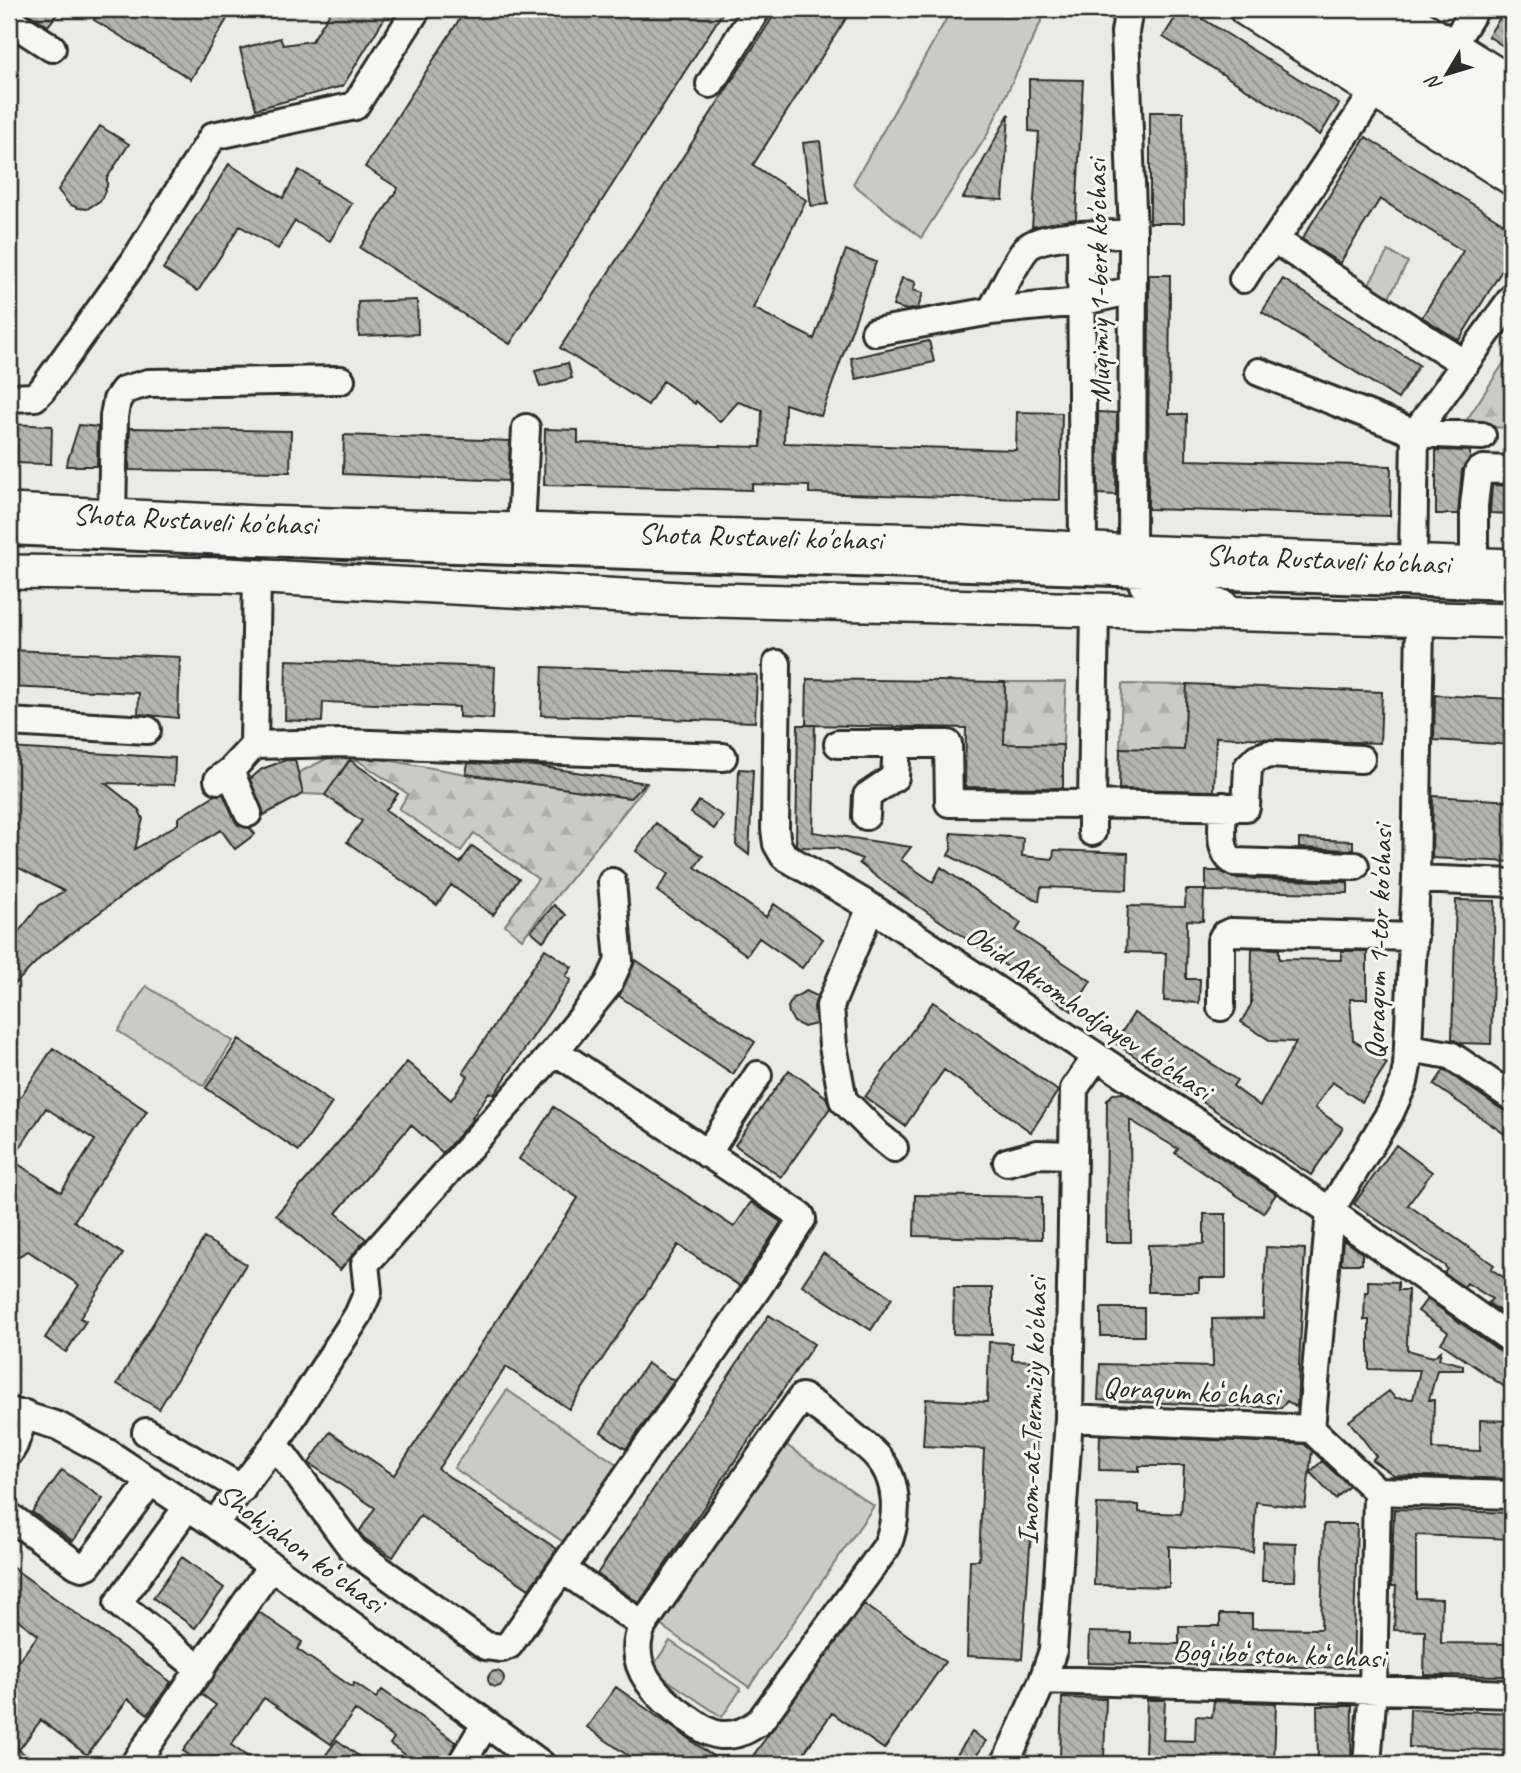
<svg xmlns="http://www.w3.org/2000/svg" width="1521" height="1773" viewBox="0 0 1521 1773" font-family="Caveat,sans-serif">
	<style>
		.green { fill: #cacac7; stroke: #7a7a79; stroke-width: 2 }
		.forest { fill: url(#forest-firs); stroke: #7a7a79; stroke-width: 2 }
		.building { fill: url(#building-back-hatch); stroke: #2b2b2b; stroke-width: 2; fill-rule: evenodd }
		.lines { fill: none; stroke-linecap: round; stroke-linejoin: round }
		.minor-casing { stroke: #2b2b2b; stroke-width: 32 }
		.major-casing { stroke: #2b2b2b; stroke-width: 38 }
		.minor { stroke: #f6f6f2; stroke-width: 26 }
		.major { stroke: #f6f6f2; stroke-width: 33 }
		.labels { text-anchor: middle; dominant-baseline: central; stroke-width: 6; stroke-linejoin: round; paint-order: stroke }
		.street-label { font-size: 30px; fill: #2b2b2b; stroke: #f6f6f2 }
	</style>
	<defs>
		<pattern id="forest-firs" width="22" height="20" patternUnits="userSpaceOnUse" patternTransform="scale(1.75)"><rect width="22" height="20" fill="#cacac7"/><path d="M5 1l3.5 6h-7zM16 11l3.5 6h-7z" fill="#aeaeab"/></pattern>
		<pattern id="building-back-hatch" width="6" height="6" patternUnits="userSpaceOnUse" patternTransform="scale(1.75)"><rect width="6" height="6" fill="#b4b4b1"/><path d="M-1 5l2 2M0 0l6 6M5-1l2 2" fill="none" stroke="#939390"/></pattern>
	</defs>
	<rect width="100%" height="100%" fill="#eaeae6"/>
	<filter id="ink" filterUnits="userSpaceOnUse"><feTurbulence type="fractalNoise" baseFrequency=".0143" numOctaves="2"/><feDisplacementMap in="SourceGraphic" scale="14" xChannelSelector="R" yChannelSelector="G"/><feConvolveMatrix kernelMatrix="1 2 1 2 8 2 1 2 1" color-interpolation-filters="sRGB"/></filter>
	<g filter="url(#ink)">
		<path class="green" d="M952,9h95l-60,126 -66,103 -68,-54z
			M1388,251l20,11 -19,35 -21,-12z
			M146,986l87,55 -29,45 -86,-55z
			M507,1390l117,79 -53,78 -117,-79z
			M785,1444l89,62 -125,181 -89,-62z
			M670,1641l71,48 -19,28 -71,-48z"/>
		<path class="forest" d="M1512,350v78l-49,-2z
			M1005,682h61l-3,63 -59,-1z
			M1122,684l65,1 -3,65 -64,-2z
			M352,754l114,20 163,24 19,-15 -126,156 -17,-14 33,-46 -64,-46 -13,18 -62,-42 9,-15 -51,-34 -9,1 -22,34 -23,-1 -5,-21 34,-17z"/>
		<path class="building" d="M21,9h40l-13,17z
			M100,9h133l-42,70 -97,-59z
			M332,9h58l-47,77 -87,23 -16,-60 40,-11 3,7 29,-4z
			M466,9h259l-215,335 -150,-96 38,-60 -33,-21z
			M778,9h74l-99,156 53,35 -53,108 61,31 32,-89 30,12 -55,154 -36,-12 -1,39 232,7 1,-38 45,1 -2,87 -251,-7v-7l-57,-2v6l-208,-5 1,-56 33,1v13l183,4 1,-37 -24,-8 -18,20 -24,-21 -1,3 -32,-23 -15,24 -88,-57z
			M1181,9h6l152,95 -19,31 -157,-98z
			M1506,9h6v43l-24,-16z
			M1029,79l54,1 -7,139 -44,8 7,-95 -10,-1z
			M1150,112h33l1,111h-34z
			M1009,114l-6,86 -40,-2z
			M100,126l29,18 -22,34v8l-6,14 -14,9 -9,-1 -9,-4 -11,-14z
			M1366,137l146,92v25l-53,86 -37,-23 41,-66 -83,-52 -40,64 -38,-24z
			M820,141l8,63 -17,2 -8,-63z
			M229,164l54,34 16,-28 19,11 -1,2 35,20 -22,38 -35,-20 -17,28 -38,-23 -42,65 -35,-22z
			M1149,275h21l-1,139h18l-1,46 205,6 -1,50 -242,-7z
			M902,278l14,4 -3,8 10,3 -5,15 -11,2 -14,-4z
			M1283,279l136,86 -21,34 -136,-87z
			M417,300l1,34 -59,2 -1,-34z
			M929,341l5,21 -78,17 -5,-21z
			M568,363l4,15 -32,9 -5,-16z
			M1098,412l19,1 -1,82 -18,-1z
			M9,424l43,2 -1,38 -42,-1z
			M79,425l19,2 -1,39h-31z
			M130,428l161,3 -1,41 -161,-2z
			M344,435l166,6 -2,40 -165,-7z
			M1436,450l34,1v7l-8,12 -4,44h-22z
			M1492,485l20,1v28l-22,-1z
			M9,650l171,7 -2,61 -40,-4 1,-21 -130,-6z
			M286,660l209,7 -2,52 -34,-2v-10l-136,-5 -1,20 -37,-2z
			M543,667l214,8 -2,47 -214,-7z
			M807,679l198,3 -1,62 59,1v43l-98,-1 1,-59 -160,-3z
			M1187,684l195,8 -2,51 -164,-6 -2,54 -95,-2 1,-41 64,2z
			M1435,695l77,4v46l-78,-5z
			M798,725h17l-2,107 98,15 -10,13 32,22 8,-15 80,56 -5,8 75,50 -19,30 -186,-127 -27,-21 3,-4 -26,-11 -36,-1 -4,-2z
			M9,748l166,10 -1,27 -69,-2 34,27 4,9 -8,30 43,-25v-6l37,-23 8,-1 15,31 12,3 5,6 -20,15 -14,-19 -54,32 -124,93 -34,35v-46l31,-39 24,-14 -55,-28z
			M286,760h9l8,34 -39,21 -14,-36 12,-10z
			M350,760l48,34 -12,16 74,53 12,-17 47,33 -26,36 -42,-30 -14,20 -90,-63 15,-21 -37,-26z
			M468,763l69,3 109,17 -16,15 -164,-24z
			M739,769l14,1 -4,85 -13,-10z
			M1433,796l79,5v61l-80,-4z
			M699,801l24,15 -9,13 -23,-16z
			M656,823l47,33 -8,11 71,50 8,-13 49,35 -21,29 -43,-30 -12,17 -90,-64 11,-17 -32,-23z
			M951,833l72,5 -1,18 31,3 1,-9 74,3 -1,37 -86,-3 -2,14 -91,-46 3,-5z
			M1299,839l54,2v9l-54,-2z
			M1206,871h14l13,7 115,4v11l-142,-2z
			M1186,890h18l-1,31 -16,-1 -1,59h14l-1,24 -35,-2 2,-48 -40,-1 2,-46 57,1z
			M1456,900l39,1 -4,143 -31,-1 -8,-4z
			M554,905l12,10 -23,26 -12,-10z
			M1252,948l27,1v10l62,1v-9h26v48h-17l3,41 34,23 -25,39 -30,-20 -17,26 28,20 -32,47 -196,-132 19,-30 103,67 -4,6 27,20 36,-64 -25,-1 -30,-19 10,-17z
			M545,949l27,18 -6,9 5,4 -77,115 -5,-3 -17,26 1,1 -30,34 -32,-28 -75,88 30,26 -26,31 -64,-55 131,-153 44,38 17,-24 -5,-4z
			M636,960l119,82 -22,32 -114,-78z
			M806,991l11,5 -3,11 2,17 -12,3 -10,-5 -5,-9 -1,-6 5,-9z
			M933,1002l125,89 -27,41 -87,-62 -39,56 -40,-29z
			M239,1039l93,64 -33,48 -93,-63z
			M53,1048l94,63 -73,110 49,33 -43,64 6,3 -20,31 -21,-14 34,-53 -51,-34 -11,6 -8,-6v-137zM46,1108l49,32 -34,52 -49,-32z
			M789,1070l37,27 4,11 -49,69 -46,-32z
			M1444,1070l59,40 9,3v26l-78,-54z
			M1124,1093l152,101 -13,19 -88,-60 3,-4 -48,-29 1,122h-25l1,-142 6,-6z
			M554,1107l180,120 17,-25 30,20 -41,64 -62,-41 -109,164 -63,-42 -68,102 119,80 -28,40 -109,-73 -27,41 -29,-19 -5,-6 16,-24 -66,-45 21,-31 64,43 184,-277 -59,-39z
			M1396,1145l36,27 -24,33 86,60 -3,4 21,14v36l-24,-16 4,-4 -25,-16 -3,4 -20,-14 3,-4 -2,-3 -91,-62z
			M915,1195l127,2v42l-128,-3z
			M1204,1214h22v64h-27v14h-51v-47l56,-1z
			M204,1238l42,26 -87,145 -42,-25z
			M1343,1240l19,13v11h-21z
			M1266,1247l39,2 -8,158 -10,-6 -6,7 -183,-8 2,-36 113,3 -1,-48 51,-1z
			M823,1253l69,45 -21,32 -69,-45z
			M1368,1281l30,1v8h10l-1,60 26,7 8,-6 -2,8 24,6v5h-26l-8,30h5l-1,49 47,2v-31l32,1v58l-118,-4 -22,-15 4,-4 -27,-35 40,-30 6,7 18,1 7,-29 -51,-1v-49h-5l1,-28h3z
			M954,1288h38v47l-39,-1z
			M1427,1299l76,54 9,2v37l-71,-49 7,-11 -30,-21z
			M1101,1308h43v28h-43z
			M769,1315l45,29 -175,259 -42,-29z
			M989,1342l23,1v17l26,1 -2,101 -14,197 -55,-3 3,-96h9l5,-111 -61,-3 3,-47 61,3z
			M647,1363l27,18 -48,68 -25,-17z
			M1100,1435l204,9 8,7 -7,57 -49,-6 -3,50 -84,-6v41l-75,-2 3,-81 42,1v7l42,2 2,-29 1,-19h-45v5l-40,-1z
			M1322,1461l27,25 -14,13 -25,-27z
			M62,1470l41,29 -30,42 -41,-29z
			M1394,1509l118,4v26l-96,-4v63l26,1 -1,44 71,1v32l-88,-1 1,-44 -31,-1 2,-44h-5z
			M1324,1524h33l-4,144 -265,-5 1,-31 42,1v10l48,1v-18h41v-12h32v14l69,1z
			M1263,1542l33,1 -1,38h-33z
			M182,1557l42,31 -29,40 -42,-30z
			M9,1565l162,117 -23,32 -20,-15 -41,56 -46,-35 -22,30 19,14h-29v-90l29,-39 -29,-22z
			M864,1604l81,58 -61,87 -52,-36 -36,51h-49z
			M259,1612l43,30 -5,7 55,38 2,-4 22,15 6,-8 74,52 -11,22h-26l-29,-20 4,-6 -39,-28 -24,34 -67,-46 -33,47 27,19h-56l-19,-13 33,-46 -15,-11z
			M488 1679a8 8 0 1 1 16 0a8 8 0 1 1-16 0Z
			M616,1687l108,77h-84l-53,-37z
			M1062,1698l44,1 -2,60 -44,-2z
			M1147,1700h18l-2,40 32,1 1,-25 16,1 2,-16 62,2 -2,60 -129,-7z
			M1317,1706h35l-1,58h-33z
			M1410,1709l102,4v38l-103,-4z
			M972,1732l14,9 -15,23h-20z
			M337,1740l32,24h-50z"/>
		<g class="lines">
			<g class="minor-casing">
				<path id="minor" d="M1129,9l-4,23 8,202 -1,318
					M9,20l43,28
					M1452,46l23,-37
					M710,84l47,-75
					M1375,91l-100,149 190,124
					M1081,235l2,315
					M1243,279l12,-19 20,-20
					M991,311l89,-9 53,-12
					M875,332l116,-21c9,-16 24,-49 35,-62 14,-17 84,-15 107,-15
					M1259,372l156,61 67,3
					M9,398l26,-1 7,-7 92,-128 79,-126 142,-30 62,-97
					M112,516l2,-100 3,-16 7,-10 24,-7 193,-3
					M521,529l5,-101
					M9,531l220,10 1283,45
					M1413,563l2,-130 97,-135
					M1474,565v-60l4,-33 5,-3 29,1
					M1143,585l81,19
					M1095,609l-3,195 154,3 2,-40 9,-9 12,-4 92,5
					M777,664l-2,165 2,15 7,12 87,51 459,304 182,129
					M9,722l138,8
					M838,744h110l1,59 143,1v28
					M254,745l90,-2 379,14
					M230,771l18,42
					M218,780l12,-9 24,-26 3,-169
					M1223,806c0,19 -6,45 11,56l121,4
					M866,816l1,-20 28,-19 2,-33
					M1416,879l96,4
					M871,907l-41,99 3,40 10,54 34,34 17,14
					M1221,1007v-66l3,-6 7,-3 183,5
					M1409,1048l41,7 62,42
					M707,1154l51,-79
					M1007,1162l30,-8 35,1
					M9,1411l49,15 50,27 106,71 327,240
					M1069,1418l242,11
					M146,1432l96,57
					M275,1444l79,107 132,95 16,2 7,-3 250,-359 43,-67 -1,-3 -246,-165
					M9,1453l5,-8 11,-31
					M1377,1491l135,4
					M188,1506l-70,97 83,67
					M9,1516l68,49 5,2 6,-2 63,-84
					M214,1524l61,-80 83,-129 10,-23 -3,-28 190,-213 53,-66 11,-24 -7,-79
					M562,1569l81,56c-19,40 14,72 44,93 11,7 21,16 34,17 16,1 27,-5 39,-14l127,-175c12,-30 12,-68 -12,-92 -7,-8 -17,-14 -25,-21 -15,-13 -30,-25 -48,-36l-159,228
					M1043,1680l469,14
					M134,1764l136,-196
					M461,1764l17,-28
					M1005,1764l38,-84 10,-30 16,-232 5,-329 22,-32
					M1367,1764l6,-74 4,-199 -66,-62 19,-218 60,-98 14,-31 3,-16 9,-187 4,-261"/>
			</g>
			<g class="major-casing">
				<g id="major">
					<path d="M1246,9l266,169"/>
					<path d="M1301,9l211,132"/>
					<path d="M1348,9l164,103"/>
					<path d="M1401,15l111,69"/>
					<path id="s1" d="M9,511l249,12 668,18 206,11 380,14"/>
					<path d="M9,572l218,3 454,24 831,22"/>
				</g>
			</g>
			<use href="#minor" class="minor"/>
			<use href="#major" class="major"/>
		</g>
	</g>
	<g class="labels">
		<g class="street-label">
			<text transform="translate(1098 281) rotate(-91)">Muqimiy 1-berk ko'chasi</text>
			<text stroke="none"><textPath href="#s1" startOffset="186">Shota Rustaveli ko'chasi</textPath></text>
			<text stroke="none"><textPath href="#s1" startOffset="752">Shota Rustaveli ko'chasi</textPath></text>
			<text stroke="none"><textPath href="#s1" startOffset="1320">Shota Rustaveli ko'chasi</textPath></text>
			<text transform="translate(1378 942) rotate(-88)">Qoraqum 1-tor ko'chasi</text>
			<text transform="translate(1089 1012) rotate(34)">Obid Akromhodjayev ko'chasi</text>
			<text transform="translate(1191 1391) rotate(3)">Qoraqum koʻchasi</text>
			<text transform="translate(1032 1411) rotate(-88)">Imom-at-Termiziy ko'chasi</text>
			<text transform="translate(301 1548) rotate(36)">Shohjahon koʻchasi</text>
			<text transform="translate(1279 1654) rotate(2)">Bogʻiboʻston koʻchasi</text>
		</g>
	</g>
	<rect width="1521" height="1773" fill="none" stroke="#f6f6f2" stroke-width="35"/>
	<rect x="18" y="18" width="1486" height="1738" fill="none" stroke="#2b2b2b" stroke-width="2.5" filter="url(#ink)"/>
	<g transform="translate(1447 74) rotate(232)" stroke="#f6f6f2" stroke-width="5" paint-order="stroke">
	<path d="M0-5L12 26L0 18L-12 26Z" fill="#2b2b2b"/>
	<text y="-10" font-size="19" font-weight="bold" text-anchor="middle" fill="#2b2b2b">N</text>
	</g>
</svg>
